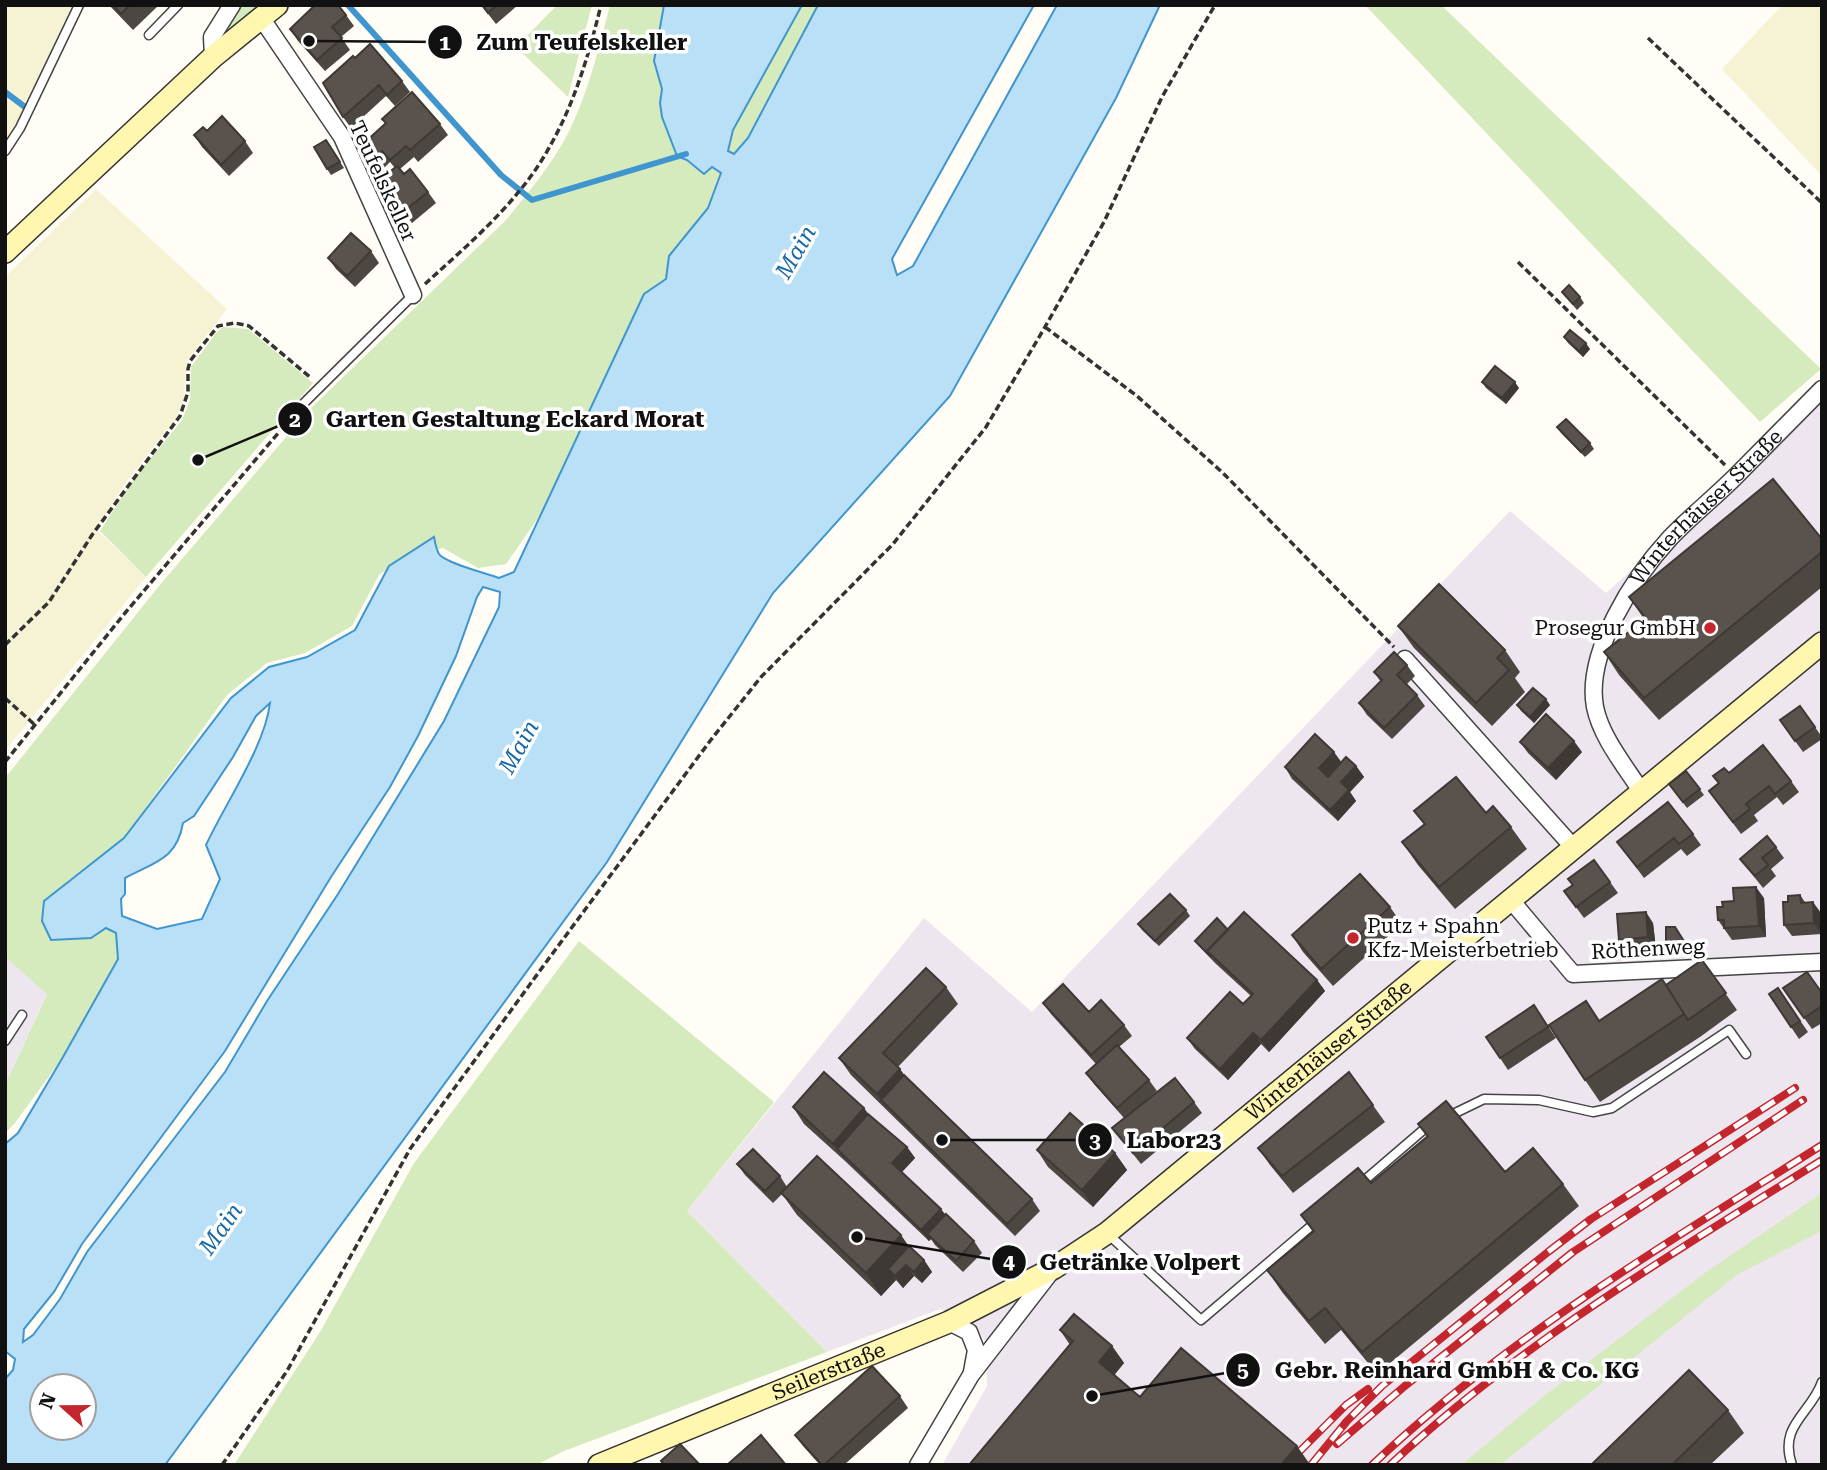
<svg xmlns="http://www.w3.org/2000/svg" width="1827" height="1470" viewBox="0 0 1827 1470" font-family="'Roboto Serif',serif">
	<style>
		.industrial { fill: #eee6ef }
		.farmland { fill: #f6f3d4 }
		.green { fill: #d5ebbd }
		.water { fill: #b9e0f7; stroke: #3f96cf; stroke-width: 2; fill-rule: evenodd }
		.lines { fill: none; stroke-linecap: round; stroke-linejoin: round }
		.stream { stroke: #3f96cf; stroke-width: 6 }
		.service-casing { stroke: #444; stroke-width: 11 }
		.minor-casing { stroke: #444; stroke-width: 19 }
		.secondary-casing { stroke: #333; stroke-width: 24 }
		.path { stroke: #333; stroke-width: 3.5; stroke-dasharray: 7 3.5; stroke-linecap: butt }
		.service { stroke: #fff; stroke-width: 8 }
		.minor { stroke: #fff; stroke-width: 16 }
		.secondary { stroke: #fff6b0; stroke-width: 21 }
		.rail-casing { stroke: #c4262e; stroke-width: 8 }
		.rail { stroke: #fff; stroke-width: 5; stroke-dasharray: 16; stroke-linecap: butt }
		.wall { fill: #4d4742 }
		.shaded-wall { fill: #3f3936 }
		.building { fill: #5a524d; stroke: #3f3936; stroke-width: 2 }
		.poi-dot { fill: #c4262e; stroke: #fff; stroke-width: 2.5 }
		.labels { text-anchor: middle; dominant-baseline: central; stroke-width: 7; stroke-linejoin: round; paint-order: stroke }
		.street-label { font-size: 21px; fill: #111; stroke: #fff }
		.poi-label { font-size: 21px; fill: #111; stroke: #fff; text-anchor: end }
		.water-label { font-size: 23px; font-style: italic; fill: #1768a6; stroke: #fff }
		.leader { fill: none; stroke: #111; stroke-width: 2.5 }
		.callout-dot { fill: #111; stroke: #fff; stroke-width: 2.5 }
		.mark-label { font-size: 21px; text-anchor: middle; font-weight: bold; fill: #fff }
		.callout-label { font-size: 23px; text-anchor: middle; font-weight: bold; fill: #111; stroke: #fff; stroke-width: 7; stroke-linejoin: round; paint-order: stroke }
	</style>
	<rect width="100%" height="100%" fill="#fffdf5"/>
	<path class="industrial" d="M1822,397v1068h-880l45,-79 -1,-43 -10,-17 -36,-17 -113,43 -140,-141 237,-293 108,94 478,-501 96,82z
		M5,957l42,36 -42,92z"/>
	<path class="farmland" d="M5,5h74l-74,145z
		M1782,5h40v171l-100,-107z
		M96,189l131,120 -40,52 -3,38 -8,19 -49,63 -31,48 50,48 -141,174v-474z"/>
	<path class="green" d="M235,5h31l-36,27 -2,-10z
		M557,5h35l-24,92 -52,-50z
		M610,5h54l-10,56 8,28 -2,14 2,14 15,39 10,4 17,14 8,-7 9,6 -13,35 -39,48 -3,23 -22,15 -99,214 -39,56 -28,4 -35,-20 -42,12 -22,15 -27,51 -47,27 -38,10 -40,32 -103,143 -58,44 25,56 15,-10 10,5 2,26 -22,40 -33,58 -48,66 -10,10v-48l42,-91 -42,-37v-179l154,-192 151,-177 197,-190c16,-21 35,-42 49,-65 27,-40 42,-102 54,-149z
		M802,5h16l-70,133 -14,16 -6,-3 5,-21z
		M1365,5h76l380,364 -61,53z
		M223,327l25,2 65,54 -167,194 -46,-46 31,-48 51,-63 8,-20 1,-33 25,-34z
		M579,941l195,161 -87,109 140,141 -263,99 -28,14h-302l86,-133 94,-169z
		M1822,1193v38l-84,43 -238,191h-39l83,-69 162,-124z"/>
	<path class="water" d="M664,5h138l-69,125 -5,21 6,3 14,-16 70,-133h216l-142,254 5,16 16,-9 144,-261h103l-44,93 -166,298 -177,197 -166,269 -442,603h-160v-86l8,-9 2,-11 -10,-8v-207l13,-11 45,-76 55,-98 -2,-26 -10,-5 -15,10 -40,2 -9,-19 2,-20 80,-63 107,-140 38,-31 38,-10 48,-27 34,-64 45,-29c1,5 2,12 5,17 6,9 47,19 60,24l15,-6 130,-278 22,-15 3,-23 39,-48 13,-35 -9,-6 -8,7 -17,-14 -10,-4 -15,-39 -2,-14 2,-14 -8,-28zM483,587l17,5 -1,15 -55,114 -106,173 -71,107 -42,71 -138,180 -27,47 -27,36 -10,7 1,-13 30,-37 28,-48 143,-193 106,-174 59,-90 28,-51 38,-80 21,-59zM270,703c-5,43 -45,101 -64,142l14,34 -18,40 -45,10 -35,-13 -1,-17 4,-5v-16c30,-16 52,-19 58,-55l11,-7 39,-59 23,-41zM42,1386h42v42h-42z"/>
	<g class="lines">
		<path class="stream" d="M348,5l153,170 31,25 154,-46
			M5,92l20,15"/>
		<g class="service-casing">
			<path id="service" d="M149,35l29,-30
				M5,151l15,-23 59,-123
				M304,403l109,-108
				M5,1041l17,-26
				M1447,1117l37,-18 55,1 54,12 19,-4 117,-78 17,24
				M1359,1185l70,-60
				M1109,1235l92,85 116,-99
				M1792,1465c-14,-40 19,-51 30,-83"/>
		</g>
		<g class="minor-casing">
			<g id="minor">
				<path d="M262,19l80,118 71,158"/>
				<path d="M213,57l-1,-20 20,-32"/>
				<path d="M1405,659l168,188"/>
				<path id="s1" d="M1641,791c-16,-25 -40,-54 -46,-84 -10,-55 39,-130 75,-169 21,-22 45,-41 66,-62 29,-29 57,-58 86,-87"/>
				<path d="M1510,899l63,75 249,-12"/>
				<path d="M949,1322l20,10 7,18 -4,22"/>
				<path d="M918,1465l53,-90 79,-102"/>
			</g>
		</g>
		<g class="secondary-casing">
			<g id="secondary">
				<path d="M5,252l208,-195 64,-52"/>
				<path id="s2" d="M599,1465l350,-143 105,-54 53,-35 715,-590"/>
			</g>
		</g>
		<path class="path" d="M1648,38l174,165
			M1518,262l207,203
			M425,284c45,-41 96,-84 125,-138 25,-44 39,-92 51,-141
			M1045,327l92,69 86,77 171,174
			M5,645l44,-43 43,-67 88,-119 8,-24v-23l2,-8 28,-35 17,-3 14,3 61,51
			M5,698l30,27
			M5,762l120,-149 172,-202
			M222,1465l65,-94 123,-222 137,-188 163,-220 51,-64 132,-133 93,-117 59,-100 59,-105 58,-125 53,-92"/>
		<use href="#service" class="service"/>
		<use href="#minor" class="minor"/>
		<use href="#secondary" class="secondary"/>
		<g class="rail-casing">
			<path id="rail" d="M1337,1444l69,-59 167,-133 230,-152
				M1298,1453l48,-48 22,-16
				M1311,1465l36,-44 35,-35 166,-134 43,-33 204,-131
				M1372,1465c134,-127 295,-222 450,-320
				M1390,1465c129,-121 283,-212 432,-305"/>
		</g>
		<use href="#rail" class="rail"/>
	</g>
	<path class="wall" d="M109,5h50l-26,25z
		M481,5h37l-22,19z
		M346,15l8,11 -13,11 9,13 -25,21 -27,-30 -8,-12z
		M355,58l47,23 8,11 -15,14 -9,-10 -35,32 -8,-11z
		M440,124l8,11 -30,27 -4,-5 -14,12 4,5 24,18 8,11 -24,20 -33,-43 16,-12 -5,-6 -7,7 -20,-25z
		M207,131l38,10 8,12 -24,23 -27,-29 -8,-12z
		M326,140l18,28 -13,7 -4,-6z
		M371,251l8,12 -24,24 -19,-18 -8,-11z
		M1562,292l18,5 4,6 -7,7z
		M1564,337l26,12 -7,8 -15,-14z
		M1482,382l37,6 -13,16 -20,-16z
		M1557,427l33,16 4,6 -9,8 -24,-24z
		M1822,539v48l-163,133 -40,-45 -15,-23 40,-33 -15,-22z
		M1398,626l107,24 15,22 -5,6 10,14 -33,34 -78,-78z
		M1407,665l8,11 -8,8 10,11 8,11 -33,33 -25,-24 -8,-12 22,-21 -7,-10z
		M1517,705h33l-16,18 -13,-12z
		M1800,706l22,31v2l-19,13 -23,-32z
		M1520,742l62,10 -26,28 -28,-27z
		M1356,766l8,11 -14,15 6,9 -18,20 -46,-42 -7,-12z
		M1686,771l18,24 -17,13 -18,-24z
		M1729,773l62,8 8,11 -16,13 -6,-8 -23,18 4,6 -17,13 -32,-43 10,-7z
		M1414,811l72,2 25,14 16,22 -72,60 -37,-44 -16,-23 22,-18z
		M1693,834l8,11 -14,11 -6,-7 -37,29 -27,-36z
		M1776,847l8,11 -13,11 5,7 -13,12 -23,-29z
		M1594,860l24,33 -34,25 -20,-27 8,-6z
		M1800,895l5,7 16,11 1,21 -30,2 -8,-11 4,-23z
		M1764,898l2,39 -34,3 -14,-20 5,-13z
		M1390,907l12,17 -69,62 -30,-34 -11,-17z
		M1186,910l4,6 -31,30 -17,-16 -4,-6z
		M1653,923l3,26 -29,2 -8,-11z
		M1675,927l16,25 -21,2 -4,-6z
		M1228,930l89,50 8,11 -56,61 -8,-8 -33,36 -33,-31 -8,-11 56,-34 8,-8 -36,-33 -16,-17 -4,-5z
		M1702,960l35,50 -37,27 -100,65 -15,-22 14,-60 67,-35z
		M946,987l12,17 -60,63 6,8 128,124 8,12 -25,25 -164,-161 -12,-17z
		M1778,988l30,44 -9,7 -30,-45z
		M1783,988l39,5v30l-10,6z
		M1043,1003l46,9 35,13 8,11 -13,11 30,33 8,11 -13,11h50l8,11 -61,51 -29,-36 12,-10 -30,-34 -8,-11 10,-9 -45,-50z
		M1534,1005l22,33 -48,32 -8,-12z
		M1349,1072l36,50 -92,71 -23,-28 -12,-17z
		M793,1107l71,1 4,6 39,33 8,11 -13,14 44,43 28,26 8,12 -19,19 -28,-27 -4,-6 -2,2 -84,-80 -41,-37z
		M1418,1124l87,48 58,12 16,22 -202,168 -36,-44 -16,14 -43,-52 -15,-22 46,-38 -12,-17 70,-32 56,-46z
		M1037,1150l78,3 12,17 -34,37 -45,-40z
		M737,1164l43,12 7,11 122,59 15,14 8,12 -10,11 -8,-7 -11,12 -7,-8 -15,16 -84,-81 -15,-21 -9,9 -28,-28z
		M1060,1330l52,16 12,17 -10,12 26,22 169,66 -340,2 101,-120z
		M900,1396l8,12 -64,57h-24l-17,-19 -8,-11z
		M1728,1410l16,23 -34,32h-119z"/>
	<path class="shaded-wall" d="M1586,343l4,6 -7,8 -4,-6z
		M1515,382l4,6 -13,16 -4,-6z
		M1546,699l4,6 -16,18 -4,-6z
		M1574,741l8,11 -26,28 -8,-12z
		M1334,752l8,11 -15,17 -8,-12z
		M1356,766l8,11 -14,15 6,9 -18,20 -8,-11 11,-28z
		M1756,887l8,11 2,39 -7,-11z
		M1813,902l8,11 1,21 -8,-11z
		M1646,912l7,11 3,26 -8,-12z
		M1317,980l8,11 -56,61 -8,-12z
		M1253,1033l8,11 -33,36 -8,-11z
		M900,1069l12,17 -31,14 8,11 -12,-17z
		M864,1108l12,17 -39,24 -4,-5z
		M907,1147l8,11 -15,16 -8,-11z
		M1115,1153l12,17 -34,37 -11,-17z
		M941,1209l8,11 -22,14 4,5 -2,2 -8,-11z
		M901,1235l16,23 -11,7 8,11 -11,12 -8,-12 -7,-7 8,11 -15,16 -15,-23z
		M924,1260l8,12 -10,11 -8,-11z
		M1112,1346l12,17 -13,16 -12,-17z
		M1297,1446l12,17 -2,2h-26z"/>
	<path class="building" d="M113,5h17l-9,9z
		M315,5h23l8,10 -14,12 10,11 -25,22 -27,-31z
		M482,5h15l-9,8z
		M370,44l32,37 -15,14 -8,-10 -36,32 -20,-34 30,-27 2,2z
		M412,92l28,32 -30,26 -4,-4 -16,14 -8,-9 -7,6 -12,-13 23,-21 -4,-4z
		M222,116l23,25 -24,24 -27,-30 9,-8 4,4z
		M326,140l14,22 -13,7 -13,-22z
		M397,166l7,8 6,-5 18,23 -24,19 -25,-31z
		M351,233l20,18 -24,25 -19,-18z
		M1569,285l11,12 -7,7 -11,-12z
		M1570,330l16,13 -7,8 -15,-14z
		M1495,366l20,16 -13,16 -20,-16z
		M1566,419l24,24 -9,9 -24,-25z
		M1773,479l49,60v13l-178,146 -40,-46 42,-34 -17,-21z
		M1439,584l66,66 -8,8 12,12 -33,33 -78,-77z
		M1394,652l13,13 -10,10 20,20 -33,33 -25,-25 23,-23 -8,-8z
		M1533,688l13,11 -16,18 -13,-12z
		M1800,706l15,21 -20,14 -15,-21z
		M1546,714l28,27 -26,27 -28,-26z
		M1315,734l19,18 -15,16 9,9 18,-20 10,9 -15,16 8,8 -19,20 -45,-43z
		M1763,745l28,36 -16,13 -6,-8 -23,18 4,5 -17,13 -24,-31 10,-8 -6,-7 11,-8 5,5z
		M1686,771l14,18 -17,13 -14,-18z
		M1456,777l30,36 7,-7 18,21 -72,60 -37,-45 23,-18 -11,-13z
		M1668,802l25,32 -14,10 -5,-6 -37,29 -20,-25z
		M1767,836l9,11 -14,11 6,7 -13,11 -15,-17z
		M1594,860l16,22 -34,25 -12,-16 9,-6 -5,-6z
		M1360,874l30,33 -69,62 -29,-34z
		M1756,887l3,39 -35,2v-8h-6l-1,-13h6l-1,-5 12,-1 -1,-13z
		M1170,894l16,16 -31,31 -17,-17z
		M1800,895l1,8 12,-1 1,21 -30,2 -1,-23h5v-6z
		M1244,912l73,68 -56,60 -8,-7 -33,36 -33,-31 43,-46 13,12 10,-10 -46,-43z
		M1646,912l2,25 -29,3 -2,-26z
		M1217,918l11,12 -21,21 4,6 -16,-16z
		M1666,927h9l12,19 -21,2z
		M1702,960l24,33 -38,27 -22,-35z
		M926,968l20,19 -63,66 17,16 -23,25 -38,-36z
		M1807,972l15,21v13l-18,12 -21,-30z
		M1662,979l22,35 -99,66 -36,-55 37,-24 13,20z
		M1063,984l26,28 12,-12 23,25 -33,30 -48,-52z
		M1778,988l22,33 -9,6 -22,-33z
		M1534,1005l14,22 -48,31 -14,-21z
		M1117,1045l32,35 -32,28 -31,-35z
		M824,1072l40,36 -31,36 -40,-37z
		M1349,1072l24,33 -91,71 -24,-28z
		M904,1075l128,124 -25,25 -126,-124z
		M1175,1078l19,24 -61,51 -21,-25z
		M1446,1101l59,71 28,-24 30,36 -201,168 -37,-44 -16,13 -42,-51 47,-39 -13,-16 57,-47 13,15 57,-47 -10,-12z
		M1070,1113l45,40 -33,37 -45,-40z
		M868,1114l39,33 -15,16 49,46 -20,21 -84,-81z
		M753,1149l27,27 -15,15 -28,-27z
		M817,1156l84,79 -35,38 -85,-80z
		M946,1214l28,27 -18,20 -29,-27z
		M909,1246l15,14 -10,12 -8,-7 -11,11 -7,-7z
		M1074,1314l38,32 -13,16 41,35 41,-49 116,98 -16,19h-312l104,-124 -13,-11z
		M872,1366l28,30 -76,69h-2l-27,-30z
		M1689,1370l39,40 -56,55h-81z
		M761,1435l25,30h-59z
		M680,1444l20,21h-36l-3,-4z"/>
	<g class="poi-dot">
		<circle cx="1710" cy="628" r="7"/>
		<circle cx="1353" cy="938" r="7"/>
	</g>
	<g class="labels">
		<g class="street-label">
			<text transform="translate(383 181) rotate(65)">Teufelskeller</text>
			<text stroke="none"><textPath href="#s1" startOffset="334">Winterhäuser Straße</textPath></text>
			<text transform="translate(1648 949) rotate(-3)">Röthenweg</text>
			<text stroke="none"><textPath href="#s2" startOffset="847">Winterhäuser Straße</textPath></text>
			<text stroke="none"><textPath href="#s2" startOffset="248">Seilerstraße</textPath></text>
		</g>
		<g class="poi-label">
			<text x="1696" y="628">Prosegur GmbH</text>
			<text x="1367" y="926" text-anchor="start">Putz + Spahn<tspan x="1367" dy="24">Kfz-Meisterbetrieb</tspan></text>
		</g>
		<g class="water-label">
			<text transform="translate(796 252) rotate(-60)">Main</text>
			<text transform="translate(519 747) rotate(-61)">Main</text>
			<text transform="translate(221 1229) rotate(-55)">Main</text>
		</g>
	</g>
	<path class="leader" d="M309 41L445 42M198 460L295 419M942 1140L1095 1140M857 1237L1009 1262M1092 1396L1243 1370"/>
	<g class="callout-dot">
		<circle cx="309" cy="41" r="7"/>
		<circle cx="198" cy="460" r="7"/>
		<circle cx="942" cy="1140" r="7"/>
		<circle cx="857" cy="1237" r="7"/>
		<circle cx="1092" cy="1396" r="7"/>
		<circle cx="445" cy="42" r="18"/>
		<circle cx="295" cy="419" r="18"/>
		<circle cx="1095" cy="1140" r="18"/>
		<circle cx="1009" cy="1262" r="18"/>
		<circle cx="1243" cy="1370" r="18"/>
	</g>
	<g class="mark-label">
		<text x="445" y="50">1</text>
		<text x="295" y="427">2</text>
		<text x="1095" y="1148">3</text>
		<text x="1009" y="1269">4</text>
		<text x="1243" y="1377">5</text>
	</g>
	<g class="callout-label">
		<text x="582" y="50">Zum Teufelskeller</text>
		<text x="515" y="427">Garten Gestaltung Eckard Morat</text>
		<text x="1174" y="1148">Labor23</text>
		<text x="1140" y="1270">Getränke Volpert</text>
		<text x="1457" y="1378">Gebr. Reinhard GmbH &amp; Co. KG</text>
	</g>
	<rect width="1827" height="1470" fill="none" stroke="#111111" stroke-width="14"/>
	<g transform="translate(63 1407) rotate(291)"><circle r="33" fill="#ffffff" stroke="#a0a0a0" stroke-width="2"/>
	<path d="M0-5L12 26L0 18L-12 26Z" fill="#c4262e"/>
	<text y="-10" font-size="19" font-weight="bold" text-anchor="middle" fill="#111111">N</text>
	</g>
</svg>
